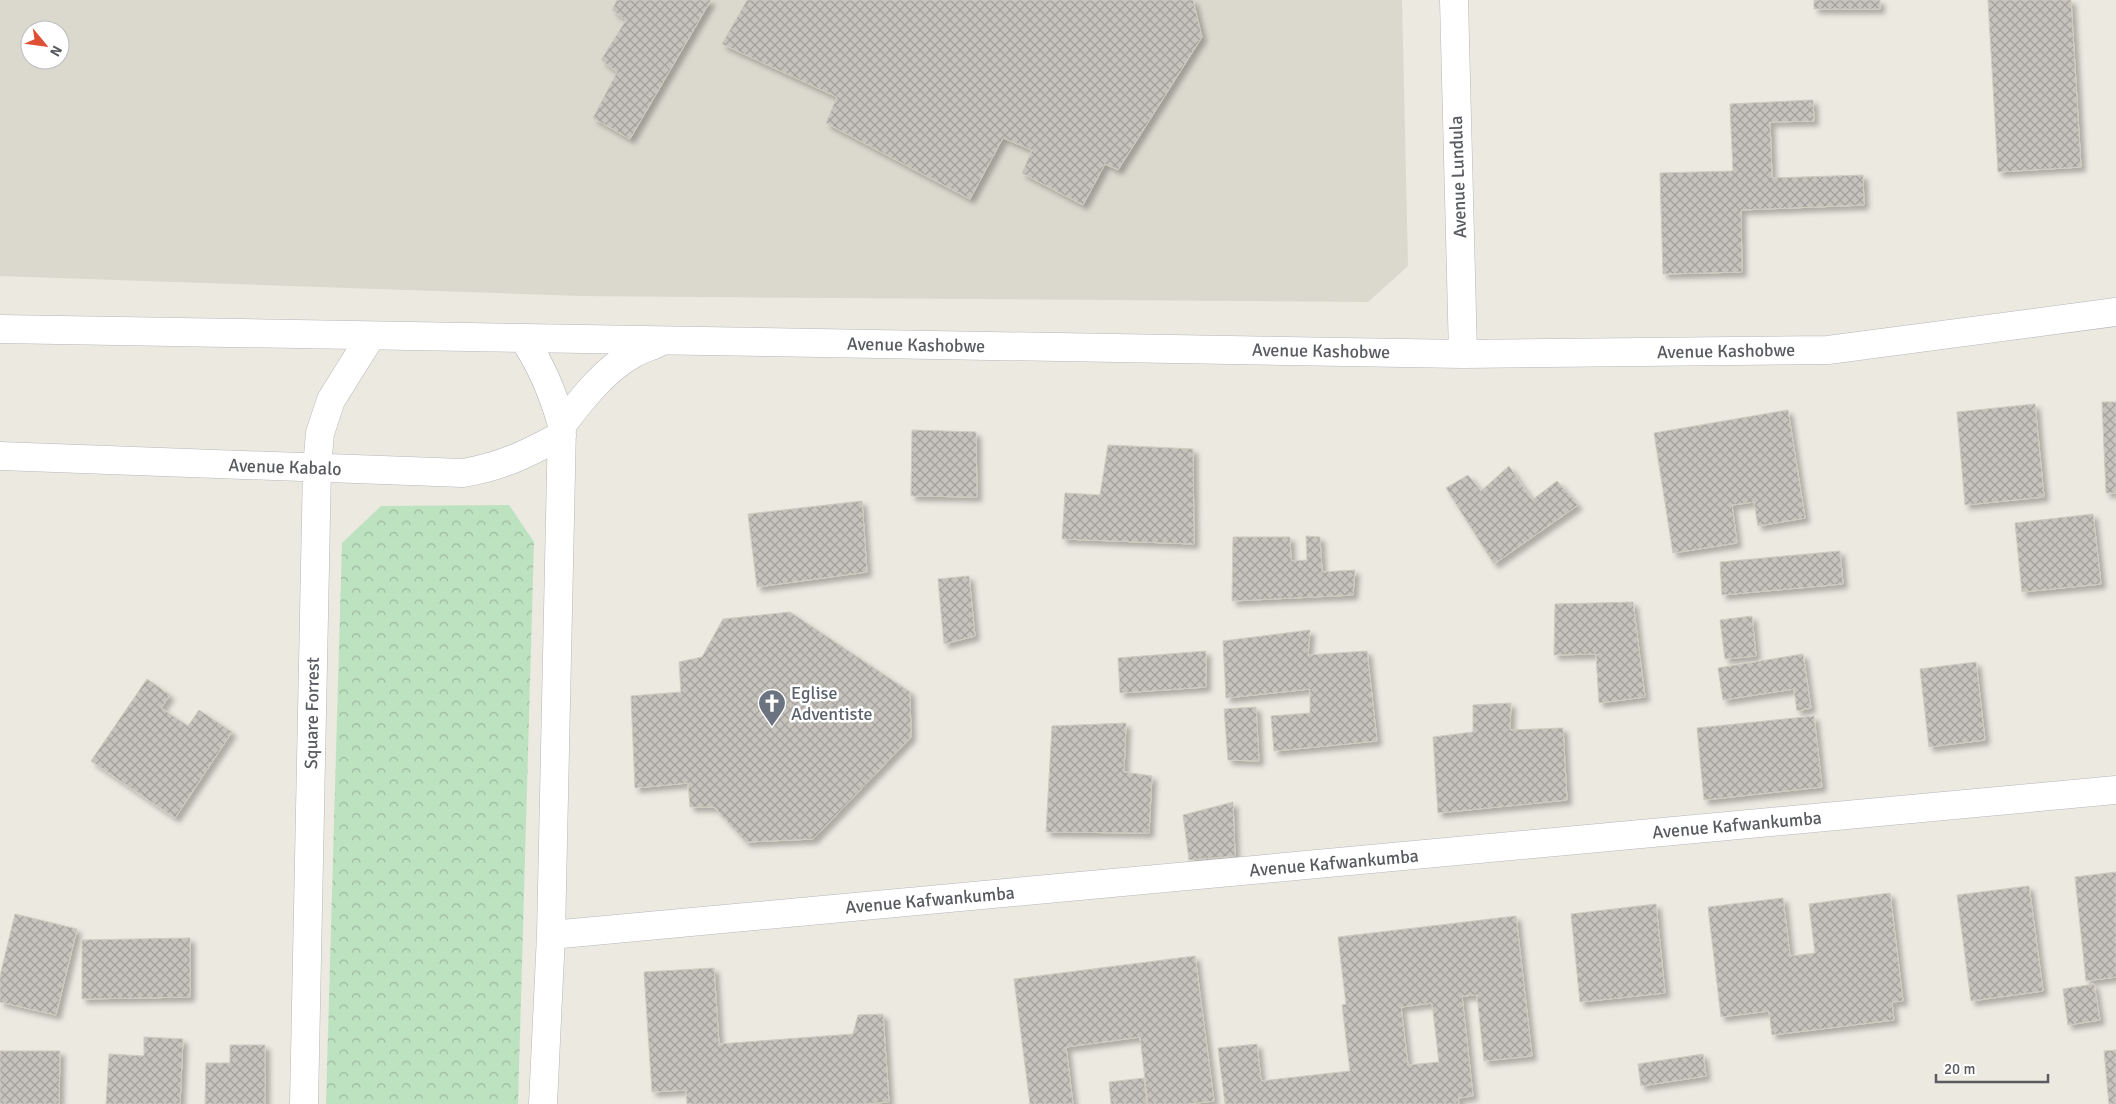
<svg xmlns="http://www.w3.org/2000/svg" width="2116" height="1104" viewBox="0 0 2116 1104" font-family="Signika,sans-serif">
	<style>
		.education { fill: #dbd8ce; fill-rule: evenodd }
		.forest { fill: url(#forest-crowns) }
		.building { fill: url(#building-cross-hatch); stroke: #cfcbbf; fill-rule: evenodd; filter: url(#shadow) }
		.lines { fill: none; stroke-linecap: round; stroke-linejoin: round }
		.minor-casing { stroke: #b6b7bc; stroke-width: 29 }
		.minor { stroke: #fff; stroke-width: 28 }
		.labels { text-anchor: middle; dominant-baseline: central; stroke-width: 5; stroke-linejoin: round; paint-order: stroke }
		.street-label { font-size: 18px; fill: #595b60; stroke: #fff }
		.worship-label { font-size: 18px; fill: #5b616d; stroke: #fff; text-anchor: start }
	</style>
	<defs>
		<pattern id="forest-crowns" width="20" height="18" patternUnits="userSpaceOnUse" patternTransform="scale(1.25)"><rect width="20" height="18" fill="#bde2c0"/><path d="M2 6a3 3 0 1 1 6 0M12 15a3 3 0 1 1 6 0" fill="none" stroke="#9dba9f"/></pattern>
		<pattern id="building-cross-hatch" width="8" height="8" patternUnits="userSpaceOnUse" patternTransform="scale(1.25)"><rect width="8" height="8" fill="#c6c3bd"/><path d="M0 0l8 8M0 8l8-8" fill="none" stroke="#a4a19d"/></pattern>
		<filter id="shadow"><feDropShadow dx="4.5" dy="4.5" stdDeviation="2.5" flood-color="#0004"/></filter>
	</defs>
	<rect width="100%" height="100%" fill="#ebe9e0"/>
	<path class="education" d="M0,0h1402l6,266 -40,36 -788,-6 -580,-20zM30,30h30v30h-30z"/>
	<path class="forest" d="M509,505l25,37 -16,562h-192l16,-561 39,-37z"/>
	<path class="building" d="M617,0h94l-81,139 -37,-21 24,-46 -16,-12 25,-40 -14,-10z
		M747,0h446l9,37 -84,133 -13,-6 -22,41 -61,-32 10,-23 -29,-12 -33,61 -144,-76 11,-26 -115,-53z
		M1814,0h66v9h-66z
		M1988,0h83l10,167 -83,5z
		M1813,100l1,21 -44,1 2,56 91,-3 1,30 -123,5 1,62 -79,2 -3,-101 73,-2 -3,-67z
		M2102,402h14v91h-10z
		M2035,404l9,93 -79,8 -8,-93z
		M1788,410l17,108 -47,8 -4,-24 -22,3 5,38 -64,10 -19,-120z
		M912,430l64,2 1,65 -66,-1z
		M1108,445l85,4 1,95 -132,-5 3,-46 35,2z
		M1509,466l23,34 25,-19 21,24 -84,59 -48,-76 22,-13 13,16z
		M862,501l5,71 -110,15 -9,-73z
		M2093,514l8,70 -79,8 -7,-69z
		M1306,536l14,1 2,35 33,-2 -2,25 -121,6 1,-64h57l1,24 16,-1z
		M1840,551l3,33 -121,11 -2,-33z
		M969,576l6,60 -31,8 -6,-65z
		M1633,602l12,95 -46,6 -3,-49 -42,1 1,-51z
		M790,612l120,80 1,45 -98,102 -67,3 -32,-35h-24l-2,-24 -53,5 -4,-92 50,-4 -2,-30 23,-5 21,-38z
		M1752,616l4,40 -31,3 -5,-39z
		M1310,630l-2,25 59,-4 10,90 -103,10 -3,-35 39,-3v-24l-84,9 -3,-57z
		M1206,651v36l-86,6 -2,-35z
		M1803,654l8,54 -14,3 -3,-22 -71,11 -5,-32z
		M1976,662l9,78 -56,7 -9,-78z
		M147,679l23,16 -9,13 27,18 11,-16 33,22 -57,86 -84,-57z
		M1511,703l-1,27 53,-2 4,72 -129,13 -5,-76 40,-5v-27z
		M1256,707l3,54 -31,-1 -4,-51z
		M1814,716l8,71 -118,13 -7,-72z
		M1126,723l-2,49 28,4 -3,57 -103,-1 6,-106z
		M1233,802l2,54 -46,4 -6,-45z
		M2116,872v105l-30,4 -11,-104z
		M2029,886l14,105 -72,10 -14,-106z
		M1890,893l13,108 -11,1 2,18 -122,15 -3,-24 -48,6 -13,-110 75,-9 7,58 25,-3 -6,-49z
		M1656,904l9,89 -85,9 -9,-88z
		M15,914l62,15 -21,86 -56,-13v-26z
		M1516,916l16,140 -48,5 -7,-66 -15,1 11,100 -15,2 1,6h-234l-7,-56 39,-4 4,37 89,-10 -8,-66 4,-1 -8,-67zM1432,1003l7,59 -31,3 -7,-58z
		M190,938v59l-108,2v-59z
		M1195,956l19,145 -25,3h-41l-8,-67 -74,10 7,57h-43l-16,-125z
		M714,968l5,76 134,-10 5,-19 25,-1 6,88 -26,2h-176l-1,-14 -34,2 -8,-120z
		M2094,984l6,36 -32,5 -5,-36z
		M144,1037l39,2 -3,65h-74l3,-50 35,2z
		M230,1045h35v59h-60l1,-41h24z
		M2116,1050v54h-7l-5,-53z
		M0,1051h60l-1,53h-59z
		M1703,1054l3,22 -65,10 -3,-22z
		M1144,1078l3,26h-36l-2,-22z"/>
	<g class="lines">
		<g class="minor-casing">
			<path id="minor" d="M1454,0l9,354
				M0,329l1463,25 365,-4 288,-38
				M523,338c19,28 30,55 39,87l-11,510 -8,169
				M562,425c20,-26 42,-55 71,-71 8,-5 17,-7 25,-11
				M0,456l463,17c40,-7 64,-19 99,-38
				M551,935l1565,-145
				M304,1104l13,-636 3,-35 11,-33 40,-64"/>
		</g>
		<use href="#minor" class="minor"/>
	</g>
	<defs>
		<g id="church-pin" transform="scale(1.4375)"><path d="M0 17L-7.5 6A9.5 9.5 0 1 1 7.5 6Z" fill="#6b7280" stroke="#fff"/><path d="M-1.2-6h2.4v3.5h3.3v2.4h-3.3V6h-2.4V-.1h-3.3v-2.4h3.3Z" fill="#fff"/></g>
	</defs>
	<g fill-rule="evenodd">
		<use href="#church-pin" x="772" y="703"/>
	</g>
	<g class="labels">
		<g class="street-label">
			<text transform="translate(1458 177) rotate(-92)">Avenue Lundula</text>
			<text transform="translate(916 345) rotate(1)">Avenue Kashobwe</text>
			<text transform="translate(1321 351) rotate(1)">Avenue Kashobwe</text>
			<text transform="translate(1726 351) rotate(-1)">Avenue Kashobwe</text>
			<text transform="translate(285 467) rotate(2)">Avenue Kabalo</text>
			<text transform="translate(312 713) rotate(-89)">Square Forrest</text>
			<text transform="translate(1737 825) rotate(-5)">Avenue Kafwankumba</text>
			<text transform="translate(1334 863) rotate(-5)">Avenue Kafwankumba</text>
			<text transform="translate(930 900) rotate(-5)">Avenue Kafwankumba</text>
		</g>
		<g class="worship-label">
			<text x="791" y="693">Eglise<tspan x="791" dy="21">Adventiste</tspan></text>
		</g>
	</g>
	<g transform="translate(45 45) rotate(119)"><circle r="24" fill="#ffffff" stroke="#bdbdbf"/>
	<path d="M0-4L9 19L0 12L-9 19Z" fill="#de4f33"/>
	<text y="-8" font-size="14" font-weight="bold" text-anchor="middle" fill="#595b60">N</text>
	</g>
	<path d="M1936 1074v8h112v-8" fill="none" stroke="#595b60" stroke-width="2.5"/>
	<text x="1944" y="1074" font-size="15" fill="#595b60" stroke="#ffffff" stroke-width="4" paint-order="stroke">20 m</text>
</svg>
